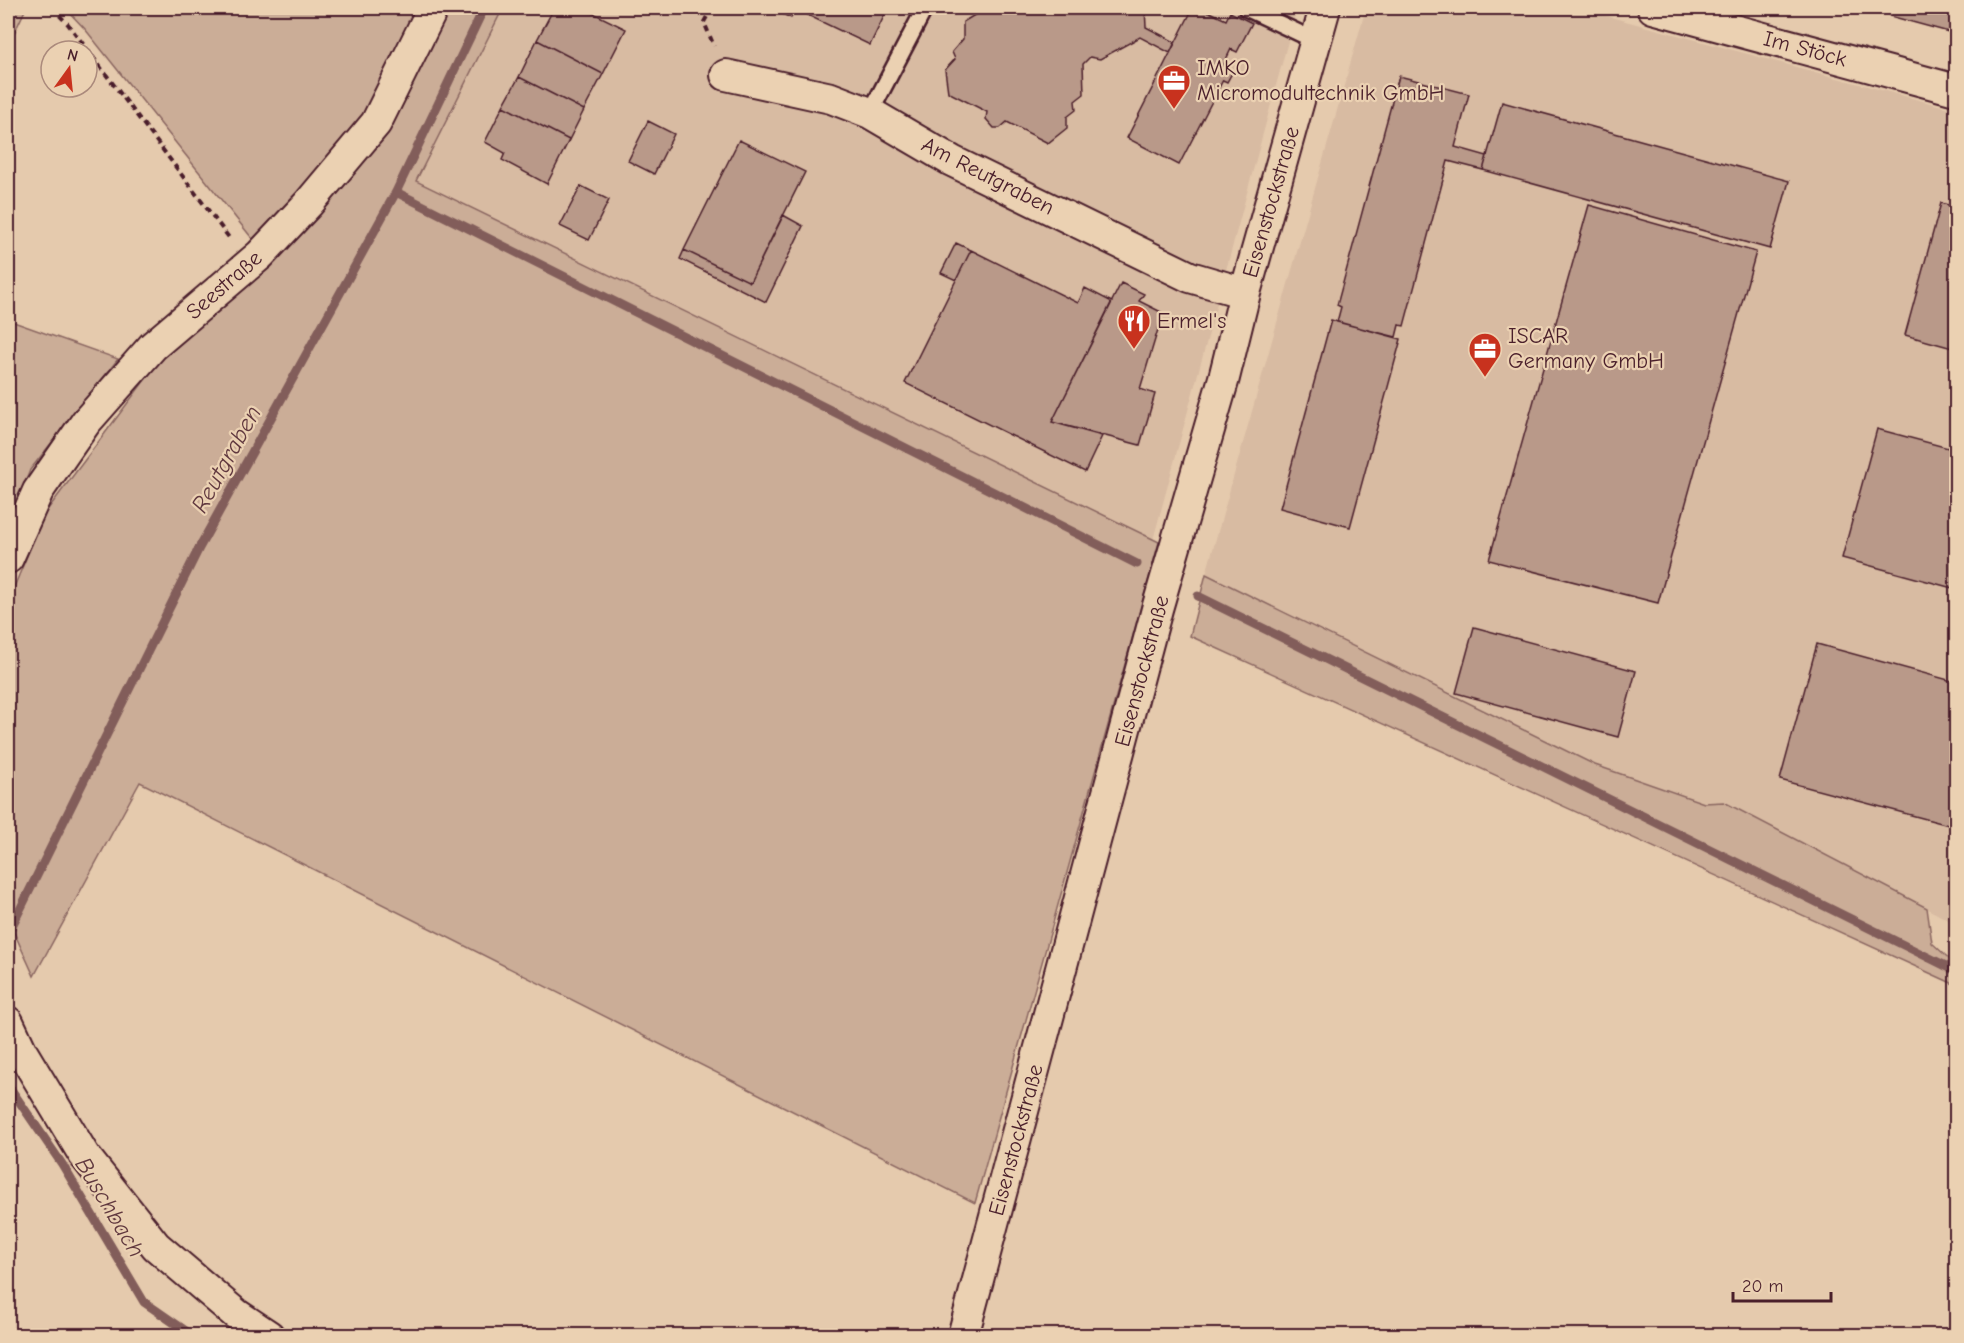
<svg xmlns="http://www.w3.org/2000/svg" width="1964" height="1343" viewBox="0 0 1964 1343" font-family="'Comic Neue',sans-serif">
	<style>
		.built { fill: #d8bba2 }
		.green { fill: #cbad97; stroke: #8a6661; stroke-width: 1.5 }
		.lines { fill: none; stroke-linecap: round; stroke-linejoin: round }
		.stream { stroke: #825d5a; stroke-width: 9 }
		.building { fill: #b99989; stroke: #4a1f2b; stroke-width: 1.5 }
		.lane-casing { stroke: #4a1f2b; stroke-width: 20 }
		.street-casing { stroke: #4a1f2b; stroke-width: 34 }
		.path { stroke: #4a1f2b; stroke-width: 4; stroke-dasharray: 6 4.5; stroke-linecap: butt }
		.lane { stroke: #ebd1b2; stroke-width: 15 }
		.street { stroke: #ebd1b2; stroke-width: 30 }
		.labels { text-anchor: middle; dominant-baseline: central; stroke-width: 4.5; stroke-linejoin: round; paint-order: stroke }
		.street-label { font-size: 22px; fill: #4a1f2b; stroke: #ebd1b2 }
		.poi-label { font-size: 22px; fill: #4a1f2b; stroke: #ebd1b2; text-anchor: start }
		.water-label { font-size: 24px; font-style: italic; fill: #61393f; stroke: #ebd1b2 }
	</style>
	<rect width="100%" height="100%" fill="#e5caad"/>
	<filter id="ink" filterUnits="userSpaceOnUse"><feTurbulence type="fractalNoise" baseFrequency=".0167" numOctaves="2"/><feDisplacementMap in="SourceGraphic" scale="12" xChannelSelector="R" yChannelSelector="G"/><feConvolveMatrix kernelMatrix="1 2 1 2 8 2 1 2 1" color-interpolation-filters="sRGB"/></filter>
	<g filter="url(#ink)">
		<path class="built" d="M503,8h794l-144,532 -737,-360z
			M1366,8h211l379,102v814l-232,-122 -20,1 -109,-38 -389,-191z"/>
		<path class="green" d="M8,8h18l-18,38z
			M65,8h438l-87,173 743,361 -184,661 -835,-421 -106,194 -26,-57v-299l4,-28 33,-79 115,-153 111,-98 -186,-233z
			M8,320l110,39 -88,111 -22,57z
			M1206,574l389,191 109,38 20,-1 203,106 5,35 24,22v20l-766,-349z"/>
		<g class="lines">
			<path class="stream" d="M396,192l741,372
				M1198,596l758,375
				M8,934l191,-386 197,-356 88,-184
				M8,1085l54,79 82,138 49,34"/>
		</g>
		<path class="building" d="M554,8h29l43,21 -23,45 -66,-34z
			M769,8h119l-18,37 -75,-36 -4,9z
			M986,8h159l1,19 29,15 -5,11 -30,-16 -40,22 -10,-2 -7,7 1,30 -9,7 1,9 -9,7v11l-19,15 -41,-21 -7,6h-6l-8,-9 1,-7 -39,-20 -3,-22 10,-11 -3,-7 11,-13v-17z
			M1193,8h8l25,12 4,-8 22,11 -15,29 -6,-3 -8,17 10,5 -6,11 -4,-2 -44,85 -52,-27z
			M1892,8h64v26l-66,-18z
			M537,40l66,34 -19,36 -65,-33z
			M1399,76l70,18 -14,53 32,9 -4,14 -35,-9 -44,165 -5,-1 -3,12 -59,-15 4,-15 -4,-2z
			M519,77l65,33 -15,30 -66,-34z
			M1502,102l287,79 -19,68 -287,-79z
			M503,106l66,34 -22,44 -45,-24 3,-7 -20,-11z
			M648,121l26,13 -20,40 -26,-13z
			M739,140l66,32 -55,110 -66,-32z
			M581,186l28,14 -20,40 -29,-14z
			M1941,203l15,4v142l-51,-14z
			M1589,205l167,47 -98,351 -169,-43z
			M783,215l20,11 -37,76 -86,-43 4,-9 66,32z
			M956,243l15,7 -15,30 -15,-7z
			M971,250l107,53 7,-15 27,14 -60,120 50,14 -17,36 -180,-89z
			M1121,283l23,11 -5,7 24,12 -23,76 15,5 -15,51 -88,-23z
			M1331,320l70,19 -51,188 -70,-19z
			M1877,429l79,21v139l-114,-31z
			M1474,627l162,44 -18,66 -162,-44z
			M1817,644l139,38v145l-176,-47z"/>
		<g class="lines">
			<g class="lane-casing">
				<path id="lane" d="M1246,8l70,33
					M870,113l55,-105"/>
			</g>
			<g class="street-casing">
				<path id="street" d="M1653,8l303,82
					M726,75l105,23 39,15 82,48 238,116 55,16
					M8,558l30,-67 48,-69 67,-76 107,-91 48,-51 68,-81 57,-115
					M8,1022l14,30 62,103 72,91 80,68 33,22
					M963,1336l194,-727 67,-231 21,-85 80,-285"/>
			</g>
			<path class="path" d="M52,8l16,16 162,215
				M712,8l-8,14 10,24"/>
			<use href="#lane" class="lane"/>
			<use href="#street" class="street"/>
		</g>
	</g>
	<defs>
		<g id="office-pin" transform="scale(1.725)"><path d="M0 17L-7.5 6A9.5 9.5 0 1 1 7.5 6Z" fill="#c8321e" stroke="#ebd1b2"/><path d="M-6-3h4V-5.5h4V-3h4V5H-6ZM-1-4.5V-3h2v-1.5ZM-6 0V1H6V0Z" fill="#fff"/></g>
		<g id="restaurant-pin" transform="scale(1.725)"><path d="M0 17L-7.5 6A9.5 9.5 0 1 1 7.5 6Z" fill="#c8321e" stroke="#ebd1b2"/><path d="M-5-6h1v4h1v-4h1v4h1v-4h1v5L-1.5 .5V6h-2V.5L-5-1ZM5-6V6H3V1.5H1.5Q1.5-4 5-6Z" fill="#fff"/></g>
	</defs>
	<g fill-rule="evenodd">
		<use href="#office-pin" x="1174" y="81"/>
		<use href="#restaurant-pin" x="1134" y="321"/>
		<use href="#office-pin" x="1485" y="349"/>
	</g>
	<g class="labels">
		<g class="street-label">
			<text transform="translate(1805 49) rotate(15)">Im Stöck</text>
			<text transform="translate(988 176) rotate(27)">Am Reutgraben</text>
			<text transform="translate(1271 202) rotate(-74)">Eisenstockstraße</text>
			<text transform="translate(224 285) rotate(-41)">Seestraße</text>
			<text transform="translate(1142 671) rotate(-75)">Eisenstockstraße</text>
			<text transform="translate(1016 1140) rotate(-75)">Eisenstockstraße</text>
		</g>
		<g class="poi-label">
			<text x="1197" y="68">IMKO<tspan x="1197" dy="25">Micromodultechnik GmbH</tspan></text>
			<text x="1157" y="321">Ermel's</text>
			<text x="1508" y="336">ISCAR<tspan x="1508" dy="25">Germany GmbH</tspan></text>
		</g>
		<g class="water-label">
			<text transform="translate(226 459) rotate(-61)">Reutgraben</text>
			<text transform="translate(110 1207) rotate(59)">Buschbach</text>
		</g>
	</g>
	<rect width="1964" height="1343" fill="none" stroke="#ebd1b2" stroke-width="30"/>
	<rect x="15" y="15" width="1934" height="1313" fill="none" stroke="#4a1f2b" stroke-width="2" filter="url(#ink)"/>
	<g transform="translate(69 69) rotate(15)"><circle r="28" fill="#ebd1b2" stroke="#ab8a7c" stroke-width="1.5"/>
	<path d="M0-4.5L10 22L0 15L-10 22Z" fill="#c8321e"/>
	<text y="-9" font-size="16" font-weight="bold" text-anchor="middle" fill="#4a1f2b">N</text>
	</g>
	<path d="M1733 1292v9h98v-9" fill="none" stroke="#4a1f2b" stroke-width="3"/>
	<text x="1742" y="1292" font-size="18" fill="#4a1f2b" stroke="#ebd1b2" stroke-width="4.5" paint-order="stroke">20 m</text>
</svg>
